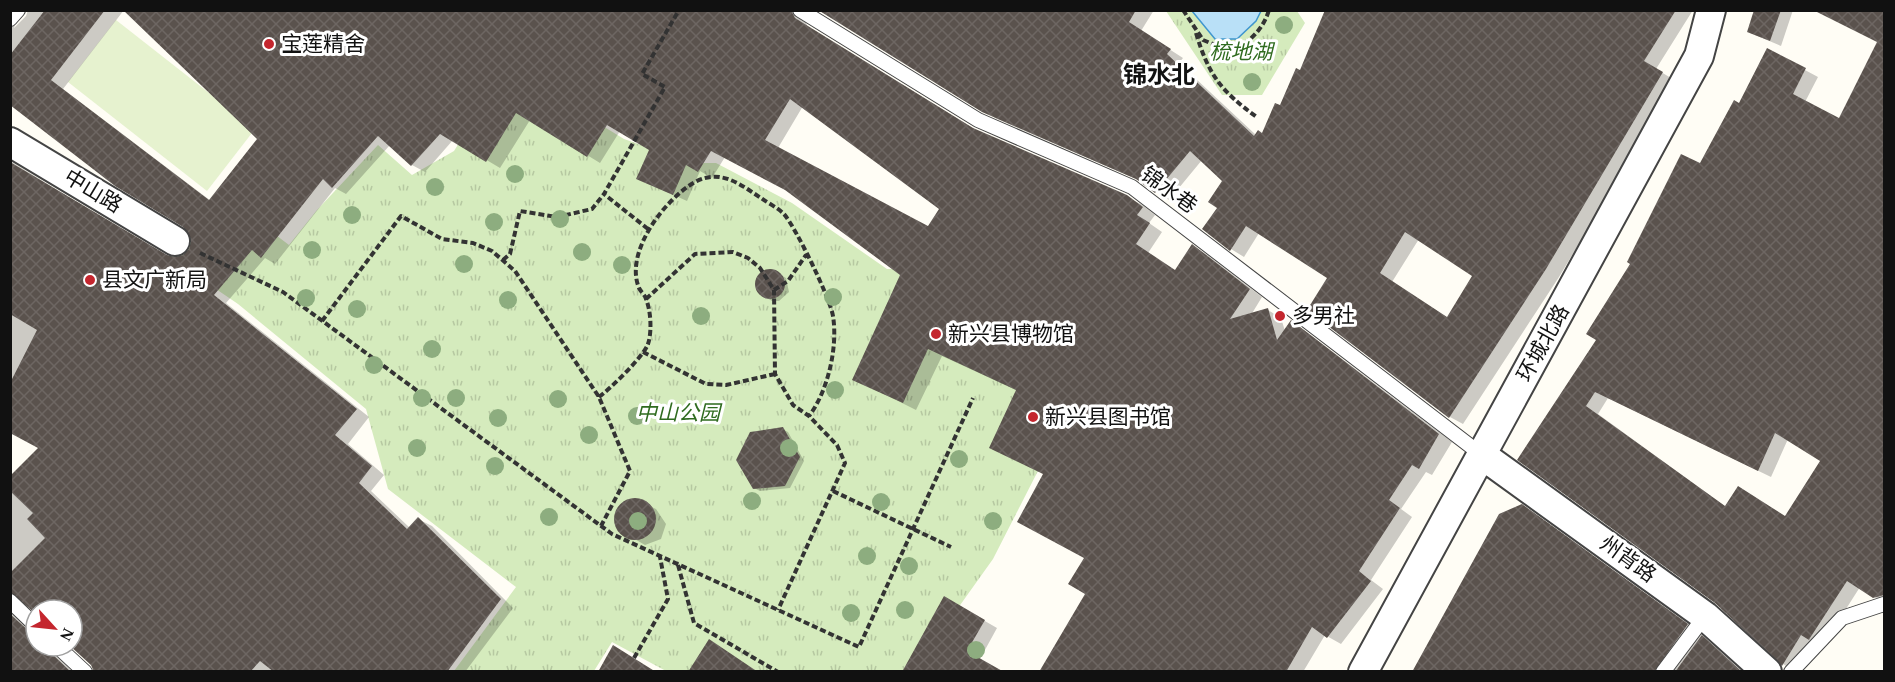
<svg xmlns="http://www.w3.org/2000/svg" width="1895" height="682" viewBox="0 0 1895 682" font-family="'Times New Roman','Noto Sans SC',serif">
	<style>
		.grass { fill: url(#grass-tufts) }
		.pitch { fill: #e6f2cf }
		.water { fill: #b9e0f7; stroke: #3f96cf; stroke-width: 1.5 }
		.shadow { fill: #0003; fill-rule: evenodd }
		.building { fill: url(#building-cross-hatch); fill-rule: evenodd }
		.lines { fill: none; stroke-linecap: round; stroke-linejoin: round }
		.lane-casing { stroke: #444; stroke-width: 16 }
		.street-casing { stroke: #444; stroke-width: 32 }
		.path { stroke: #333; stroke-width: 4; stroke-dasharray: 6 3; stroke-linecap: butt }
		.lane { stroke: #fff; stroke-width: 14 }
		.street { stroke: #fff; stroke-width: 28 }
		.tree { fill: #8dad7f }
		.poi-dot { fill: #c4262e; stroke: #fff; stroke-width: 2 }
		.labels { text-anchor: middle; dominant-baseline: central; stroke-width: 6; stroke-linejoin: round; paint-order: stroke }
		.poi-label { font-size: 21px; fill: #111; stroke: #fff; text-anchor: start }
		.park-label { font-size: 21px; font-style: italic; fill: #2f6b1f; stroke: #fff }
		.street-label { font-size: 21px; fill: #111; stroke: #fff }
		.quarter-label { font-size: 24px; font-weight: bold; fill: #111; stroke: #fff }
	</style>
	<defs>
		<pattern id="grass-tufts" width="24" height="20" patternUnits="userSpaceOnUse" patternTransform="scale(1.5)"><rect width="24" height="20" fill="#d5ebbd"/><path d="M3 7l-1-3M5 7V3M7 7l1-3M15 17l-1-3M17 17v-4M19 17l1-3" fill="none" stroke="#b6c8a1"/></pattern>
		<pattern id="building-cross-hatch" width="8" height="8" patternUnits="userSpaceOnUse" patternTransform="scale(1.5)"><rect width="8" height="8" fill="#5a524d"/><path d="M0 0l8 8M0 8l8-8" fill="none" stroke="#6d6662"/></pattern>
	</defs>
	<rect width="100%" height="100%" fill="#fffdf5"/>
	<path class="grass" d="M1166,11h131l8,12 -43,72h-40z
		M506,67l118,72 69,24h23l76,40 95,66h27l174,104 -95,186 -80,112h-247l-54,-29 -18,29h-140l62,-84 -128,-98 -22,-80 -128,-105 -69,-47 50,-65 70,53 28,-35 61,-65 34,30 42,-24z"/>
	<path class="pitch" d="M116,20l139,109 -48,62 -139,-109z"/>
	<path class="water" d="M1192,11h69l-5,10 -19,18h-22z"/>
	<path class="shadow" d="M10,10h15l-9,11 -2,7 12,-12 2,-6h96l-61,79 148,112 48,-62 -134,-129h684l-5,9 4,8 168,103 165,74 14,11 -6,8 13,9 -14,21 28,19 17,-26 13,8 56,43 -11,18 17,-5 13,8 4,13 6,-9 13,8 148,112 -20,33 -6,-3 -25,37 11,8 -41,63 12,9 -42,55 -16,-9 -22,37h-174l-42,-78 -1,-36 -42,-83 -26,-84 -76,-35 -26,54 -62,-31 48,-104 -113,-84 -64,-34 -13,21 -12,-7 -13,30 -49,-22 13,-29 -31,-19 -20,32 -70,-43 -30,48 -47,-28 -28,32 -13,-7 -22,-20 -44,49 -11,-6 -60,76 -10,-6 -39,45 143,114 -21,27 36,31 -13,16 39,37 8,-9 14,7 81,82 -48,64 -369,-2 -24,-24v-36l-36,1 -14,-12 -6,4v13l20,19v11h30l9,26h-65v-194l30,-30 -30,-17v-270l157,96h16l7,-6 3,-9 -9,-16 -174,-123zM803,106l138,103 -13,19 -150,-80z
		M821,10h333l-13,21 42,27 -4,5 77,72h7l18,-28 19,-35 26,-60 -2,-2h369l-37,59 20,12 -117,196 -96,147 -13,-7 -121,-140 -70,-44 -15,24 -13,-8 -12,-41 5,-27 -22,-21 -33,40 -26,-18 -146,-63zM1419,239l55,37 -26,42 -56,-36z
		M1756,10h37l-12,36 -33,-14z
		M1884,30v573l-24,-16 -37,58 -28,27 -12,-8 -67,-63 -197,-141 79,-120 141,-235 29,-55 50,27 -13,25 35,18zM1608,398l163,79 17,-38 34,22 -36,57 -60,-11 -128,-93z
		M774,271l12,7 3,14 -10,9h-7l-12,-7 -3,-14 3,-6z
		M782,429l6,3 16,29 -14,27 -30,3 -6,-3z
		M636,500l20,9 10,15 -5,15 -16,6 -26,-15 -2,-17 11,-12z
		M1522,506l181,128 -2,3 17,9 28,26h-333z
		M945,598l52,30 -17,31 -77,13z"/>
	<path class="building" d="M45,10h60l-54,70 158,120 48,-61 -134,-129h668l4,8 178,110 154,67 16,12 -6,8 13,8 -14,21 39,26 17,-26 58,45 -20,30 38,-11 9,32 14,-20 148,114 -20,35 -7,-4 -23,35 11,8 -41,63 12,10 -44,57 -15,-11 -26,45h-247l46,-78 -17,-10 16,-26 -67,-36 26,-48 -54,-26 27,-58 -88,-41 -25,54 -51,-23 48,-105 -115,-85 -74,-39 -13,21 -12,-7 -13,30 -37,-16 13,-29 -42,-25 -20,32 -71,-44 -30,49 -46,-28 -29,32 -33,-30 -46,52 -9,-9 -62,79 -9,-8 -38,45 143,114 -22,26 37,31 -13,17 48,46 11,-12 83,82 -54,73h-173l-14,-11 -10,11h-156l-3,-7 -21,-19 2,-36h-36v4l-26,-22v-19l35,-35 -18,-19 6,-6 -23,-22v-15l28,-28 -28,-15v-50l27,-53 -27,-16v-152l157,93 8,2 8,-2 6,-6 2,-8 -8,-14 -68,-41 -105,-81v-50zM790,99l149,110 -11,17 -163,-86z
		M818,10h318l-7,12 42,27 -4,5 87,82 4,-6 4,3 13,-30 5,2 16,-37 4,2 25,-60h351l-32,51 19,11 -117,197 -97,149 -142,-108 20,-32 -81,-52 -16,25 -28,-22 15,-21 -9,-6 14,-21 -32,-30 -35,42 -19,-14 -154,-67zM1405,232l67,44 -25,41 -67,-44z
		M1754,10h27l-11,31 -23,-9z
		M1813,10h71v585l-11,3 -26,-17 -37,57 -1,2 -8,-5 -19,31 -67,-63 -198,-143 79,-120 -10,-6 44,-70 -3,-2 54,-108 19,9 34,-63 5,3 28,-55 39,20 -13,26 46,24 38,-76zM1595,392l163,79 17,-38 45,28 -35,55 -47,-30 -13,20 -139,-100z
		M755 284a15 15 0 1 1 30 0a15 15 0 1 1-30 0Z
		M783,427l17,30 -15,29 -32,3 -17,-29 14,-28z
		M614 519a21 21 0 1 1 42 0a21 21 0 1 1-42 0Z
		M1522,504l166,120 -34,48h-242l87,-158z
		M944,596l41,24 -18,31 37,21h-102z
		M10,614l20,18 6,3v11h12l3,7 20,19h-61z
		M1702,635l40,37h-67z
		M709,639l49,33h-70z
		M613,645l43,27h-58z"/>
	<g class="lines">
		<g class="lane-casing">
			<path id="lane" d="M800,10l178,110 154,67 350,268
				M10,19l8,-9
				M10,601l26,25
				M57,646l28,26
				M1663,672l42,-56
				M1791,672l51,-54 42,-14"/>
		</g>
		<g class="street-casing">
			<path id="street" d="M10,142l165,99
				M1482,455l223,161 62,56
				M1363,672l336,-616 12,-46"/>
		</g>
		<path class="path" d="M1183,10l20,30 27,11c18,-7 33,-21 39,-41
			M1196,33c13,43 25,58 62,85
			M648,229l-44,-35 61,-107 -23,-13 37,-64
			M200,253l83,39 329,242 247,113 114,-249
			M503,260l7,-6 10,-43 37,6 35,-8 12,-15
			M774,290l14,-9 18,-26
			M646,299l49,-45 38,-2 15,6 12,10 14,22 1,84 18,31 16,11 28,29 8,18 -67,147
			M322,321l79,-105 41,23 31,4 19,8 23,20 84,126 31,74 -29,55
			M643,352l63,32 20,1 49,-11
			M599,397c11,-8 45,-41 49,-53 4,-12 3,-33 -2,-45 -1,-4 -5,-7 -7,-11 -15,-36 26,-89 56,-106 26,-14 46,3 66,16 7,5 17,10 23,16 12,14 46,84 49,102 5,31 -5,75 -24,100
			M833,491l118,56
			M678,565l16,58 84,49
			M634,658l34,-59 -8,-42"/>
		<use href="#lane" class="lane"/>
		<use href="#street" class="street"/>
	</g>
	<g class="tree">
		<circle cx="1284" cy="25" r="9"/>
		<circle cx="1252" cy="82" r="9"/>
		<circle cx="515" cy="174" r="9"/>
		<circle cx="435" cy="187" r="9"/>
		<circle cx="352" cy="215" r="9"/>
		<circle cx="560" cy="219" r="9"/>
		<circle cx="494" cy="222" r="9"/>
		<circle cx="312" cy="250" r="9"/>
		<circle cx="582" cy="252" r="9"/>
		<circle cx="464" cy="264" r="9"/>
		<circle cx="622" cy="265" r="9"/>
		<circle cx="833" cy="297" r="9"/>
		<circle cx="306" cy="298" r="9"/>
		<circle cx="508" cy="300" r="9"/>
		<circle cx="357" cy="309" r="9"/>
		<circle cx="701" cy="316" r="9"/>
		<circle cx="432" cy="349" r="9"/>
		<circle cx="374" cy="365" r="9"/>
		<circle cx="835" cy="390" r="9"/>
		<circle cx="422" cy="398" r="9"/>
		<circle cx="456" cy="398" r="9"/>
		<circle cx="558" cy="399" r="9"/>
		<circle cx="637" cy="416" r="9"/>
		<circle cx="498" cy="418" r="9"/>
		<circle cx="589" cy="435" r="9"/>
		<circle cx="417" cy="448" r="9"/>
		<circle cx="789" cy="448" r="9"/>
		<circle cx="959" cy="459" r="9"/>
		<circle cx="495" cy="466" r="9"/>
		<circle cx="752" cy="501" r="9"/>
		<circle cx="881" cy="502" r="9"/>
		<circle cx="549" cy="517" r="9"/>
		<circle cx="638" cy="521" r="9"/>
		<circle cx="993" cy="521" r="9"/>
		<circle cx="867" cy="556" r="9"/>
		<circle cx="909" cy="566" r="9"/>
		<circle cx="905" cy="610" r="9"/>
		<circle cx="851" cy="613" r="9"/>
		<circle cx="976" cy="650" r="9"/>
	</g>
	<g class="poi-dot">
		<circle cx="269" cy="44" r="6"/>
		<circle cx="90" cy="280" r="6"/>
		<circle cx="1280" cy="316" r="6"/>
		<circle cx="936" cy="334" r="6"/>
		<circle cx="1033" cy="417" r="6"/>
	</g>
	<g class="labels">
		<g class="poi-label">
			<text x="281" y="44">宝莲精舍</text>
			<text x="102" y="280">县文广新局</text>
			<text x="1292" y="316">多男社</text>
			<text x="948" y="334">新兴县博物馆</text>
			<text x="1045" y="417">新兴县图书馆</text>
		</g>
		<g class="park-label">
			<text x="1241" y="52">梳地湖</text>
			<text x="678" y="413">中山公园</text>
		</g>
		<g class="street-label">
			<text transform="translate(1169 190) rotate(36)">锦水巷</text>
			<text transform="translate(93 191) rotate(31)">中山路</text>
			<text transform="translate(1543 343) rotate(-61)">环城北路</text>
			<text transform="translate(1628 559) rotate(36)">州背路</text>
		</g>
		<g class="quarter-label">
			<text x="1159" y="75">锦水北</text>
		</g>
	</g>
	<rect width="1895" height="682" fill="none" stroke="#111111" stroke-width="24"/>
	<g transform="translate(54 628) rotate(117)"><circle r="28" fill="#ffffff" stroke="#a0a0a0" stroke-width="1.5"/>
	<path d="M0-4.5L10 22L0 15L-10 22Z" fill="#c4262e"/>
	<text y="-9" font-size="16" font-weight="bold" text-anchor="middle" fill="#111111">N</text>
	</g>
</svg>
